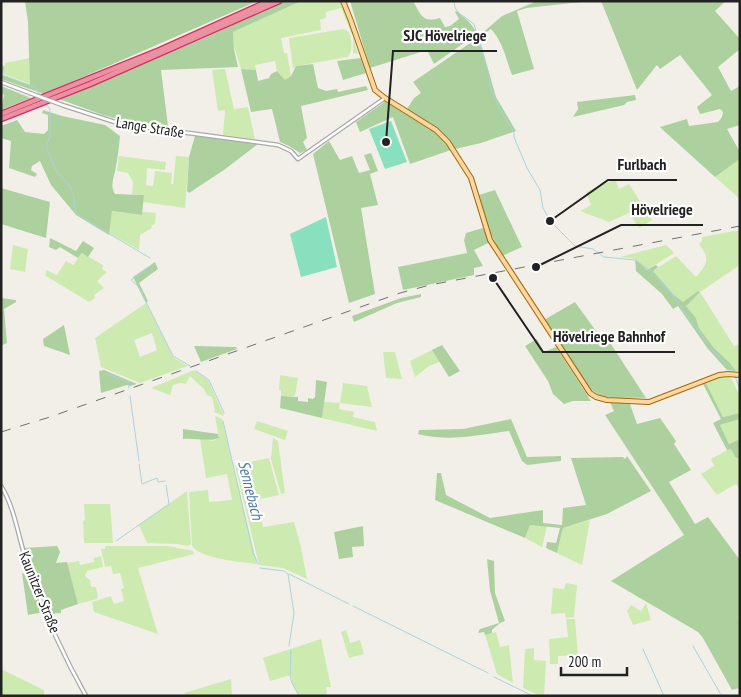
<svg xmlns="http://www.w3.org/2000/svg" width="741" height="697" viewBox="0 0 741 697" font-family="'PT Sans Narrow',sans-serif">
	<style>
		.grass { fill: #cdebb0; fill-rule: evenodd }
		.forest { fill: #add19e }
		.pitch { fill: #88e0be }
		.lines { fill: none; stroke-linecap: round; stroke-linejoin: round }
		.stream { stroke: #aad3df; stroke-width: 1 }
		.minor-casing { stroke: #a9a9a9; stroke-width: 5 }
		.major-casing { stroke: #a06b00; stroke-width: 6 }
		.highway-casing { stroke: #dc2a67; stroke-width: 7 }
		.minor { stroke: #fff; stroke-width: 2.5 }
		.major { stroke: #fcd6a4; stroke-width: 4 }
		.highway { stroke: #e892a2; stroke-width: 4.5 }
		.rail { stroke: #707070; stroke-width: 1; stroke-dasharray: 10 10; stroke-linecap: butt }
		.minor-bridge-casing { stroke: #a9a9a9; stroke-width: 5; stroke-linecap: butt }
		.minor-bridge { stroke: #fff; stroke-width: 2.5 }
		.labels { text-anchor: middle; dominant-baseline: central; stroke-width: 4.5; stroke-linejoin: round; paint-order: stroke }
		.street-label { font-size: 15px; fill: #222; stroke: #fff }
		.water-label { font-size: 16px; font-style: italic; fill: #4a7aab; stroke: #fff }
		.leader { fill: none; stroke: #222; stroke-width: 2 }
		.callout-dot { fill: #222; stroke: #fff; stroke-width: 2 }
		.callout-label { font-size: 16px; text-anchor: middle; font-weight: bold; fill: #222; stroke: #fff; stroke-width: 4.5; stroke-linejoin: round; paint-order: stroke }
	</style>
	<rect width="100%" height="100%" fill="#f2efe9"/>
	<path class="grass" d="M301,1h39l9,20 9,33 -5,-1v-16l-12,-29 -15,4v6l-6,2 1,10 -40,8 3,15h3l4,23 -6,4 -8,-9 -2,-10 -20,4 1,5 -15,-1 -7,-23 -1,-14z
		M344,29l5,3c3,7 4,18 -1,25l-52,9 -3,3 -4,-31z
		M30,58v26l-27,-10 2,-11z
		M225,69l9,40 14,-2 7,32 -32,-4 2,-25 -7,1 -6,-41z
		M119,156l47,6 -1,8 -18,-2 -1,17 7,1 2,-15 17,2 -1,11h2l3,-28 13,1 -4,51 -42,-6 1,-7 -12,-1 1,-12 -5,-9 -11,-2z
		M740,159v40l-25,-22z
		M615,179l4,10 10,-5 23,36 -13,8 -10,-15 -20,9 -29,-11 11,-6 -5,-13z
		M112,211l29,4 1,-3 14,1 -1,11 -4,2 1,2 -12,7 -1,15 -30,-17z
		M734,231h6v34l-40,27 34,54 6,-2v25l-2,3 -2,-1 -6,-8 -16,-15 -15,-20 -3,-10 -11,-13 15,-13 -2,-1 -15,11 -10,-8 -20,-23 23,-15 20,21c12,-13 14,-19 3,-33l3,-3v-4z
		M13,245l15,4 -3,23 -15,-3z
		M666,245l8,8 -27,17 -12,-11 -15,-2z
		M82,253l21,12 -1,4 5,3 -10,9 7,7 -10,7 1,3 -6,4 -43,-26v-6l11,5 9,-14 7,4z
		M146,303l28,55 14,8 -48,17 -39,-16 -6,-29zM152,333l5,17 -17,7 -6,-17z
		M432,350l8,12 -11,4 -14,11 -5,-16z
		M383,352h12l7,27 -16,-1z
		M194,370l14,10 16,36 -10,-4 1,-2 -3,-13 -5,-2 -3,-6 -14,-13 -4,8 -6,-1 -7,2 -3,10 -19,-7z
		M280,375l18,3 -3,18h-14v-6h-2z
		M730,376l9,18 1,19 -17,4 -17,-34 13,-6z
		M343,383l24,3 5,21 -32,-4 -1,6 15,3 -1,5 22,5 2,9 -55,-13 2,-16 16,1z
		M215,416l7,3 35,145c-16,-2 -55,-5 -65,-18l-3,-54 19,-2 1,12 23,-2 -5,-26 -21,4 -6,-40 13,3 6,-3z
		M740,419v20l-11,5 -9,-19z
		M257,421l31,10 -3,9 -31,-11z
		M273,438l5,3 7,52 -4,1 -10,-35z
		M731,448l4,9 5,2v31l-4,-6 -19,11 -16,-21 13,-8 -3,-7z
		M269,458l10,37 -23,5 7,27 31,-5 7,25 6,32 -24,-11 -24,-3 -24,-100z
		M187,491l4,53 -3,2 -11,-2 -30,-1 -8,-18z
		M84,504h26l3,39h-29l-1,-22 2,-1z
		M590,520l-8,45 -25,-12 6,-25z
		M530,525l17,1 -5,21 -17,-9z
		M105,546h63l25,5 1,3 -56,14 20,66 -64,-22 -2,-10 19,-6 3,8 10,-3 -3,-12 3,-1 -4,-15 -7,1 -2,-8 -6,1 -4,-18h4z
		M101,556l2,11 -16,4 -2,5 5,4 1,7h5l2,9 -1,3 -19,5 -11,-41 12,-2 1,4 14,-3v-4z
		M566,583l11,2 -3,32 -8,1 -1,-5 -14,1 2,-26 11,1z
		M646,603l5,17 -18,5 -6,-14 4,-6 10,6z
		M566,619h9l3,36 -20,1v8h-8l-1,-25 19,-2z
		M346,630l4,13 10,-3 4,14 -15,4 -8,-26z
		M496,632l4,15 9,-2 4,38 -16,-9 -12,-39z
		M321,639l10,48h-5l1,9h-28l-7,-13 -1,-8 -21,6 -7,-23z
		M534,648v12l12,1 -2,35h-4l-17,-8 2,-39z
		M1,669l43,21v6h-43z
		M231,679l1,17h-47l-1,-3z"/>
	<path class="forest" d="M25,1h233l-214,93 -43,-15v-14l3,2 -2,8 28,10 -2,-63z
		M284,1h17l-68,31 1,17 4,18 -77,3 7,56 -46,-6 -19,-5 -44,-16 148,-62z
		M350,1h63c8,14 9,22 27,17l5,9 5,-1 9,-7 -4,-7 1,-1c9,7 16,12 21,23l-43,30 -7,-14 -57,18z
		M537,1h53l-63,7 -10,3 17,58 -22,6c-6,-16 -9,-33 -21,-46l-12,8 17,60 20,34 -35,12 -26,6 -14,-18 -34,-22 7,-11 7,-5 -8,-11 60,-41 29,-25z
		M601,1h125l-11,10 25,28v10l-22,18 13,24 9,-5v39l-13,4 13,23v7l-25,18 -51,-46 -4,-4 27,-8 2,7 29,-4 4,-5 1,-5 -3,-3 -20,5 -3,-7 15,-12 -32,-40 -20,14 -3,-4 -20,25z
		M361,58l5,15 -23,7 -6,-19z
		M313,64l5,24 8,3 11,-2 1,3 28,-6 2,4 -67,16 6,32 -4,4 4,8 -7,3 -11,-7 -9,-4 -8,-33 -21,3 -10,-43 15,1 2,11 11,-3 2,-4 6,-3 8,9 6,-4 5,-10z
		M1,86l30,12 -30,12 3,-15 -3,-2z
		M635,95l1,5 -9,2 -3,3 -51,12 5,-8 -1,-7z
		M386,101l52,33 13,16 -41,14 -17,-47 -33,15 -4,-10z
		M43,110l19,6 43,9 15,11c-1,10 -2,20 -4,30 -1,10 -7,18 -1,28l29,1 -2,20 -30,-4 -3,24 -33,-20 -25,-30 -11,-24 -8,5 -1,4 6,4 -2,3 -26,-9 2,-27 -10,-3v-12l16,-6 8,12 19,2 4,-4v-15l-6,-2z
		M195,136l55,7 8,1 -34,26 -35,23 -2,-2 2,-34z
		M329,141l11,19 12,-4 7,17 11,-3 -6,-15 7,-2 7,18 -8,3 8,31 -17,3 14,86 -26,9 -36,-149z
		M1,188l49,14 -4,36 -45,-14z
		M495,190l27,57 -20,9 -12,-24 -11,-37z
		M483,228l7,14 -16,8 9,16 -9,2v7l-71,15 -5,-23 69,-14 -3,-13 2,-7z
		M50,238l26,13 7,-10 11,7 -6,9 -6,-4 -4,5 -18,-11 -4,3 -7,-3z
		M635,259l12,11 9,-5 2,2 -5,4 20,23 10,8 15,-11 2,1 -14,14 10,12 3,10 15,20 16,15 6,8 -9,-1 -19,-21 -30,-43 -5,3 -11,-15 -26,-23z
		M155,262l3,7 -19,14 9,18 -2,2 -13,-26z
		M421,294v3l-24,6 -43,19 -2,-6 49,-18z
		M1,298l15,2v2l-12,7 3,34 -6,3z
		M575,302l29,40 5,-1 37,57c-15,-1 -37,2 -50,-5 -12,-6 -43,-58 -52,-73z
		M64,325l6,30 -26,-9 -1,-7z
		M537,339l7,13 12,-5 35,54h-18l-9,3 -11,-10 -5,-13 -23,-35z
		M442,345l18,26 -11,6 -17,-27z
		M194,346l42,1 1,2 -36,13z
		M104,370l33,14 -7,2 -3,-1 -26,8 -2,-22z
		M316,380l11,2 -5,36 -42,-10 1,-12 17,1v4l10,1v-4l5,1 2,-2z
		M706,383l17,34 17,-4v6l-20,6 9,19 11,-5v20l-5,-2 -4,-8 -4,1 -14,-27 8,-4 -18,-35z
		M610,402l20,2 7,20 23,-6 16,23 -2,3 17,26 -22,12 26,42 13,-7 32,43v57l-2,1 2,4v66l-8,2 -29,-52 -5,-6 -87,-51 73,-46 -79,-120 9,-4z
		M511,419l16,38 34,-1v5l-34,4 -5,-4 -13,-30c-30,4 -61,11 -91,3l1,-4 44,-1z
		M183,429l35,5 1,4c-9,4 -24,0 -36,1z
		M627,456l24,35 -44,23 -44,14 -6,25 -11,-5 1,-6 9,1 4,-15 -30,-3 -5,13 -90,-38 2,-27h4l5,22 44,23 53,-8v13l19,2 1,-17 23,-3 -15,-47 52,-1 2,2z
		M363,526l1,20 -12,1 1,10 -14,2 -5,-27z
		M57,546l3,6 -4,11 11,-1 11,42 -17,6v3l-12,1 -25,-66z
		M487,559l7,2 1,32 10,28 -5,2 -8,7v3l-7,2 -1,-3 -6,1 2,-4 19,-6 -9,-32z
		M22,573l7,3 15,36 -16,3z"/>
	<path class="pitch" d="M391,121l16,41 -22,7 -16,-40z
		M326,217l11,50 -36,10 -11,-43z"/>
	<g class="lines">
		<path class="stream" d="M454,1l1,7 4,5 15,11 15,51 2,15 10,22 13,19v6l13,31 13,22 3,18 7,13 25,25 18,3 11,8 31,3 16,11 11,13 10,10 41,57 20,19 7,20
			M1,64l3,3 -2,8 33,12 5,8
			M42,99l8,10v28l-3,7v5l10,23 12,13 4,8 3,21 74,44
			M152,265l-21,15 7,6 35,70 17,10
			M196,371l13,9 15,33
			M105,373l23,9 1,6
			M130,396l9,65
			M223,421l30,131 5,12
			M139,464l3,20 15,-6 1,4 7,-1
			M116,541l53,-37 -3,-19
			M260,568l24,3 4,3 6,39 -5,33
			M289,574l60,30
			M353,606l135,67
			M693,646l27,47
			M643,649l21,47
			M291,650l-1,26 2,7 7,13
			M494,677l39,19
			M721,694l1,2"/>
		<g class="minor-casing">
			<path id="minor" d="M1,82l29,11
				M62,105l59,19 157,21 13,6 7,8 87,-61
				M1,486c15,23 19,61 29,87 15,42 34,84 56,123"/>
		</g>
		<g class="major-casing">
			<path id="major" d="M343,1l8,20 24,69 10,8 51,32 12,12 23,36 19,62 100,153 6,4 11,3 42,2 70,-27 9,-1 12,1"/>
		</g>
		<g class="highway-casing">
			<path id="highway" d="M1,114l159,-64 109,-49
				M1,119l89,-35 189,-83"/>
		</g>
		<use href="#minor" class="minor"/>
		<use href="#major" class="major"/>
		<use href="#highway" class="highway"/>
		<path class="rail" d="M1,432l49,-15 350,-124 30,-8 310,-59"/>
		<g class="minor-bridge-casing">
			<path id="minor-bridge" d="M30,93l32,12"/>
		</g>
		<use href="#minor-bridge" class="minor-bridge"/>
	</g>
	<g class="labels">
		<g class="street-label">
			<text transform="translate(150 127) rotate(9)">Lange Straße</text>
			<text transform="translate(40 592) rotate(68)">Kaunitzer Straße</text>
		</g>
		<g class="water-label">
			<text transform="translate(251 490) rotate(76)">Sennebach</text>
		</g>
	</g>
	<path class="leader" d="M386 142L393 51H497M550 221L608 180H677M536 267L621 225H703M493 278L543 352H675"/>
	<g class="callout-dot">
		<circle cx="386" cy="142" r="5"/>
		<circle cx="550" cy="221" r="5"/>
		<circle cx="536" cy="267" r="5"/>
		<circle cx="493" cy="278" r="5"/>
	</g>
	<g class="callout-label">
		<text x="445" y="41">SJC Hövelriege</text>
		<text x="642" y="170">Furlbach</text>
		<text x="662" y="215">Hövelriege</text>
		<text x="609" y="342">Hövelriege Bahnhof</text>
	</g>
	<rect width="741" height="697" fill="none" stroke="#222222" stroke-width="5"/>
	<path d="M561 667v8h66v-8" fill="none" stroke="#222222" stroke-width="2.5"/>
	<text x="568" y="667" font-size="15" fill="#222222" stroke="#ffffff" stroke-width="4" paint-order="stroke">200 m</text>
</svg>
